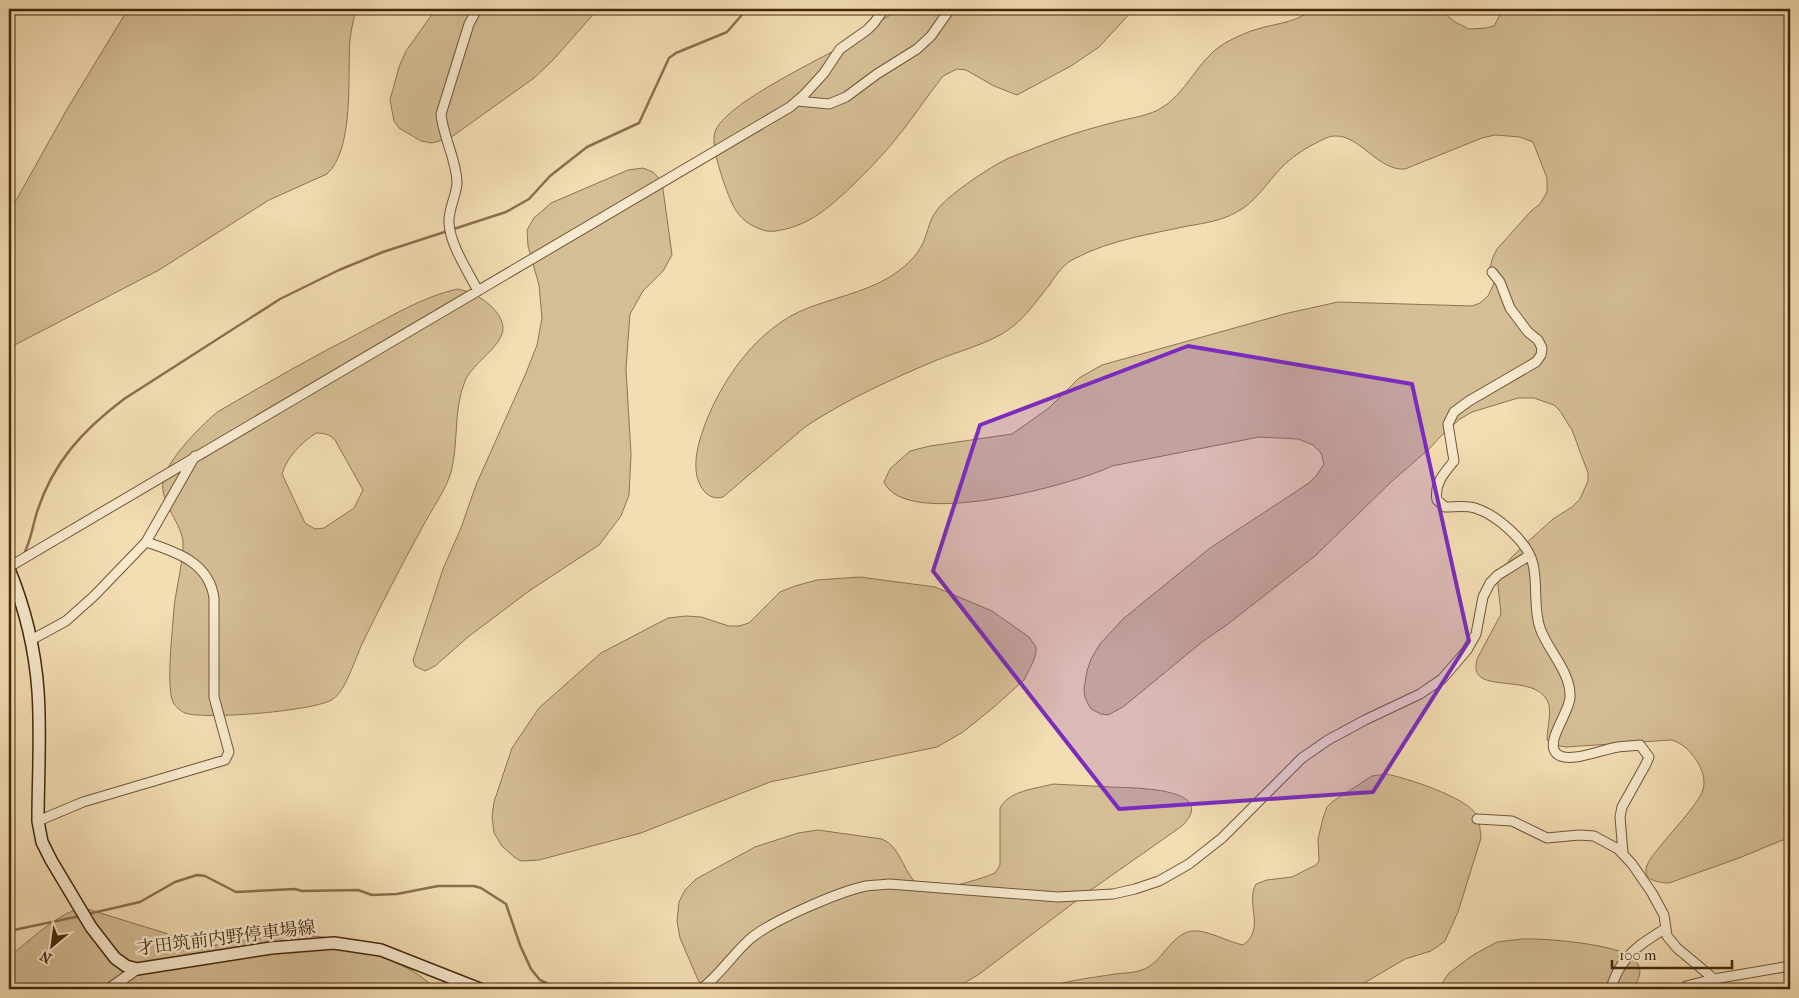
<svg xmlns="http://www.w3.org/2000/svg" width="1799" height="998" viewBox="0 0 1799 998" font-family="'IM FELL French Canon','Noto Serif JP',serif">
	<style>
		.green { fill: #d5be96; stroke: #8c7450; fill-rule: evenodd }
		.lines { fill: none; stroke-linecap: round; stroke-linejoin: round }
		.stream { stroke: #89704e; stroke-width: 2.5 }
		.minor-casing { stroke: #6f5635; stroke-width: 11 }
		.tertiary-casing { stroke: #6f5635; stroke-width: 12 }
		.secondary-casing { stroke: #43290b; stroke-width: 14 }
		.minor { stroke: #f7e9ce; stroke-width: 9 }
		.tertiary { stroke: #f7e9ce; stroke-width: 10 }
		.secondary { stroke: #f7e9ce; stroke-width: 11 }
		.marked { fill: #7b2cbf; fill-opacity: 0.2; stroke: #7b2cbf; stroke-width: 4; stroke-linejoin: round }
		.labels { text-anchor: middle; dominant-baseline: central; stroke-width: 5; stroke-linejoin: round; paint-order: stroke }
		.street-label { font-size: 18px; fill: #43290b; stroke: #f7e9ce }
	</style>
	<rect width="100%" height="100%" fill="#f3ddb3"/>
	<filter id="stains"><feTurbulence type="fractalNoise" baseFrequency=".004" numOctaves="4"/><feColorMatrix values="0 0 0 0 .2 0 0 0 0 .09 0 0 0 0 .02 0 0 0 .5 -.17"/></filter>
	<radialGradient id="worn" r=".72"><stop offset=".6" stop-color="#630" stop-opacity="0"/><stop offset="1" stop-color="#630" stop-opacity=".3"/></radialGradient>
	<path class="green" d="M128,9h228c-2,10 -5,20 -6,30 -3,36 5,109 -23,135l-58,26 -110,70 -150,78v-135l57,-102z
		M436,9h162l-45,51 -19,18 -84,60 -18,5 -11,-2 -22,-13 -5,-7 -4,-21 9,-33 7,-16z
		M922,9h212l-35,38 -28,19 -54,29 -23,-9 -28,-16 -9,-1 -14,7c-18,23 -34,48 -53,70 -11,13 -24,26 -36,38 -21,20 -40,38 -68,45 -9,2 -17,4 -26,0 -14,-5 -23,-14 -29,-28 -6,-14 -21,-54 -16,-69 9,-28 104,-72 133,-89 16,-9 30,-24 48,-30 8,-2 18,-3 26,-4z
		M1312,9h127l16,13 14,7 17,-1 8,-2 9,-17h287v828l-51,21 -70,25c-8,0 -25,-2 -23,-14 1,-7 8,-15 12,-20 10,-13 41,-46 45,-59 3,-11 -1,-20 -6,-29 -7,-10 -14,-18 -26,-21l-105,7 -13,-2 -6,-5c0,-11 4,-24 2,-35 -8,-30 -62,-15 -71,-31 -3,-4 -2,-9 -1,-15l24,-45 -3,-28v-9l13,-19 11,-11 31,-28 19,-12 8,-8 8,-18v-8l-16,-43 -12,-19 -6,-6 -20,-7h-16l-46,14 -12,7 -18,16 -13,14 -38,33 -76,74 -87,68 -26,18 -79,65 -15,8 -7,-1 -10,-5 -6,-11 -1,-9 3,-18 4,-12 9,-15 23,-25 87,-71 99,-65 7,-7 8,-12 -3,-11 -8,-8 -15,-6 -39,-2 -147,29c-37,18 -206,65 -228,16l6,-13 20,-18 20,-5 82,-12 37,-26 30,-30 23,-13 186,-52 50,-11 134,4 8,-3 8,-7 7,-15 -5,-14 3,-10 4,-8 34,-38 9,-7 7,-12v-14l-14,-36 -13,-5 -25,-2 -13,3 -77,31c-27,2 -45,-34 -70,-33 -8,0 -14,5 -21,8 -13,7 -23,14 -33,24 -15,16 -26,35 -46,45 -15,8 -30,10 -47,13 -37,8 -78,14 -112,32 -12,5 -19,16 -26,26 -15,19 -29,40 -50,51 -20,11 -43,17 -63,25 -45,19 -92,40 -132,67l-82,70c-7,2 -14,0 -19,-6 -13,-16 -8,-40 -2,-58 16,-49 55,-106 106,-125 26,-10 56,-16 80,-30 15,-9 29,-21 36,-37 4,-11 6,-22 13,-31 10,-14 50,-41 66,-49 7,-4 16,-7 24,-10 27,-11 53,-20 81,-27 16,-5 36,-7 50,-14 29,-15 39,-51 67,-67 11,-6 24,-12 36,-15 18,-5 37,-6 51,-19z
		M643,168l10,4 9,10 10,73 -9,16 -20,20 -13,23 -4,55 5,85 -2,41 -8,21 -22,29 -70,46 -61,46 -33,29 -10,5 -10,-5 -2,-6 30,-91 18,-41 15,-43 50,-112 11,-28 5,-27 -3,-33 -11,-39 -1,-16 7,-12 17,-15 77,-33z
		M457,289c17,2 44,19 46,38 1,19 -31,36 -38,54 -12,29 -6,61 -14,91 -4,16 -21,40 -29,56 -21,38 -41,77 -60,116 -6,13 -17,48 -29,55 -16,12 -128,21 -148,14 -3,-1 -9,-6 -11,-9 -9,-13 -1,-77 0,-96 2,-19 10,-50 9,-67 -3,-21 -26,-41 -19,-64 6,-20 39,-54 55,-66 48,-28 95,-55 144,-80 30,-16 60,-34 94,-42zM316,433c8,0 13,1 19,7l28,50 -9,18 -30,20 -9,1 -10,-6 -23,-49c5,-17 19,-31 34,-41z
		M860,577l75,10 57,24 37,26 7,10v6l-3,9 -9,18 -30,27 -31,25 -26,15 -167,35 -129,51 -102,27 -18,1 -7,-4 -12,-11 -8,-13 -2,-16 2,-15 18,-54 27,-40 62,-55 67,-35 18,-2 15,1 28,9h10l10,-3 31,-31 15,-6 22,-6z
		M1386,774c21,4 79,23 90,40 4,7 4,16 5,24l-23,74 -13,29 -14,10 -26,8 -51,30h-310c22,-9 48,-11 71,-15 9,-1 19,-1 27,-4 21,-7 27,-35 50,-39 14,-2 36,11 51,14 23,-16 2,-41 13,-61l11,-4 25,-3 24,-12 3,-4 -1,-22 5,-21 4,-11 5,-5 40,-26z
		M1053,784c19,1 39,2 58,3 20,1 110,0 71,39l-94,66 -110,83 -24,14h-252l-22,-51 -3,-17 2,-19 6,-12 11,-11 59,-32 43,-14 20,-3 64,9c18,8 20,28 32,42 14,16 64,-1 81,-8l5,-8v-57c10,-18 35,-19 53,-24z
		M84,908l81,25 25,10 20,3c42,-6 88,-16 130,-6 13,3 25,10 37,14 22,9 41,18 59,35h-427v-32c19,-15 52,-47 75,-49z
		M1522,939c21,-1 98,5 112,20 10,10 6,20 -2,30h-194l11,-16 24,-18 24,-13z"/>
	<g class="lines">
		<path class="stream" d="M23,556c8,-15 9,-28 14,-44 16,-50 46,-82 87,-113l156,-100 59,-29 44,-18 123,-40 23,-13 21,-23 37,-29 52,-24 30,-65 7,-5 51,-21 20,-23
			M9,729l2,28 -2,36
			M88,914l52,-12 35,-20 22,-7 8,1 31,16 59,-3 7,2 56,-1 14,5 25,-1 41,-8h36l7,2 25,16 14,41 11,24 9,11 19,9h6
			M9,931l71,-15
			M574,989c26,-2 30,-11 57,0
			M724,989l3,-2 4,2"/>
		<g class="minor-casing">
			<path id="minor" d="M477,9l-8,15 -28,90c2,23 15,44 16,68 0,13 -9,27 -8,41 1,22 19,48 29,68
				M797,101l32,3 17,-7 31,-23 40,-25 14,-13 19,-27
				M1492,272l8,10 10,26 18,24 10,8 4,8 -1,7 -5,7 -67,39 -15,11 -6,12 6,37c-10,12 -20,23 -17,39l8,7c10,0 21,-2 30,1 22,7 53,34 58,56 5,21 0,44 7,64 8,23 31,44 30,69 0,15 -25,44 -14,56 11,12 47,-4 62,-6 7,-1 15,-1 22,-2l9,12 -3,7 -24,43 -2,10 3,36
				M9,567l781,-460 14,-12 20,-22 16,-24 27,-19 7,-7 10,-14
				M31,640l35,-19 28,-25 52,-54 49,-86
				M1477,819l35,2 35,17 32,-3 15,1 24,13 14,15 20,29 12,22 3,21 10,12 37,31
				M38,821l45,-19 142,-42 4,-8 -15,-55v-99c-5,-36 -38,-46 -68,-56
				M701,989c19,-14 31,-34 49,-50 21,-18 88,-47 116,-53 7,-1 15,-1 23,-2l169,13 55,-3 22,-5 24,-8 30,-17 33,-26 80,-80 26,-18 37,-20 55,-26 22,-15 25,-29 9,-16 7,-37 7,-14 8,-8 29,-18 2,-3
				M1611,989c1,-6 4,-12 7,-18 12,-22 28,-30 48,-43
				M1685,989l1,-3 28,-7 76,-13"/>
		</g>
		<g class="tertiary-casing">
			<path id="tertiary" d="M109,989l28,-20"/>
		</g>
		<g class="secondary-casing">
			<path id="secondary" d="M9,569c16,39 26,80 29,122 3,43 0,87 0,130l4,21 9,18 40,67 24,31 11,8 11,3 134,-21 63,-5 47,7 99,39"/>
		</g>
		<use href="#minor" class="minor"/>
		<use href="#tertiary" class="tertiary"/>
		<use href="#secondary" class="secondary"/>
	</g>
	<path class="marked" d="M1188,346l224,38 57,257 -96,151 -254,17 -186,-238 47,-146z"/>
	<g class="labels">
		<g class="street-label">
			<text transform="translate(226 938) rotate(-7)">才田筑前内野停車場線</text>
		</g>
	</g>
	<rect width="1799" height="998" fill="none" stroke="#f3ddb3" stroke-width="30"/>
	<rect x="10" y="10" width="1779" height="978" fill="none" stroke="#43290b" stroke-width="2.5"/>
	<rect x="15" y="15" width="1769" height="968" fill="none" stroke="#43290b"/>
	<g transform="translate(52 946) rotate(209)" stroke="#f7e9ce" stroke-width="4" paint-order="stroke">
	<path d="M0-4L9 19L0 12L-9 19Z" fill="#43290b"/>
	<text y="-8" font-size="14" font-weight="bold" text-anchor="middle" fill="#43290b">N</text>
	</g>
	<path d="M1612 960v8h120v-8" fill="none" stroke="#43290b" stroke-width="2.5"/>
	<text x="1619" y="960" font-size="15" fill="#43290b" stroke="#f7e9ce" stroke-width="4" paint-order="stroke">100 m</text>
	<rect width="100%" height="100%" filter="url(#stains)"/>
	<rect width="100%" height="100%" fill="url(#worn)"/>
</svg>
